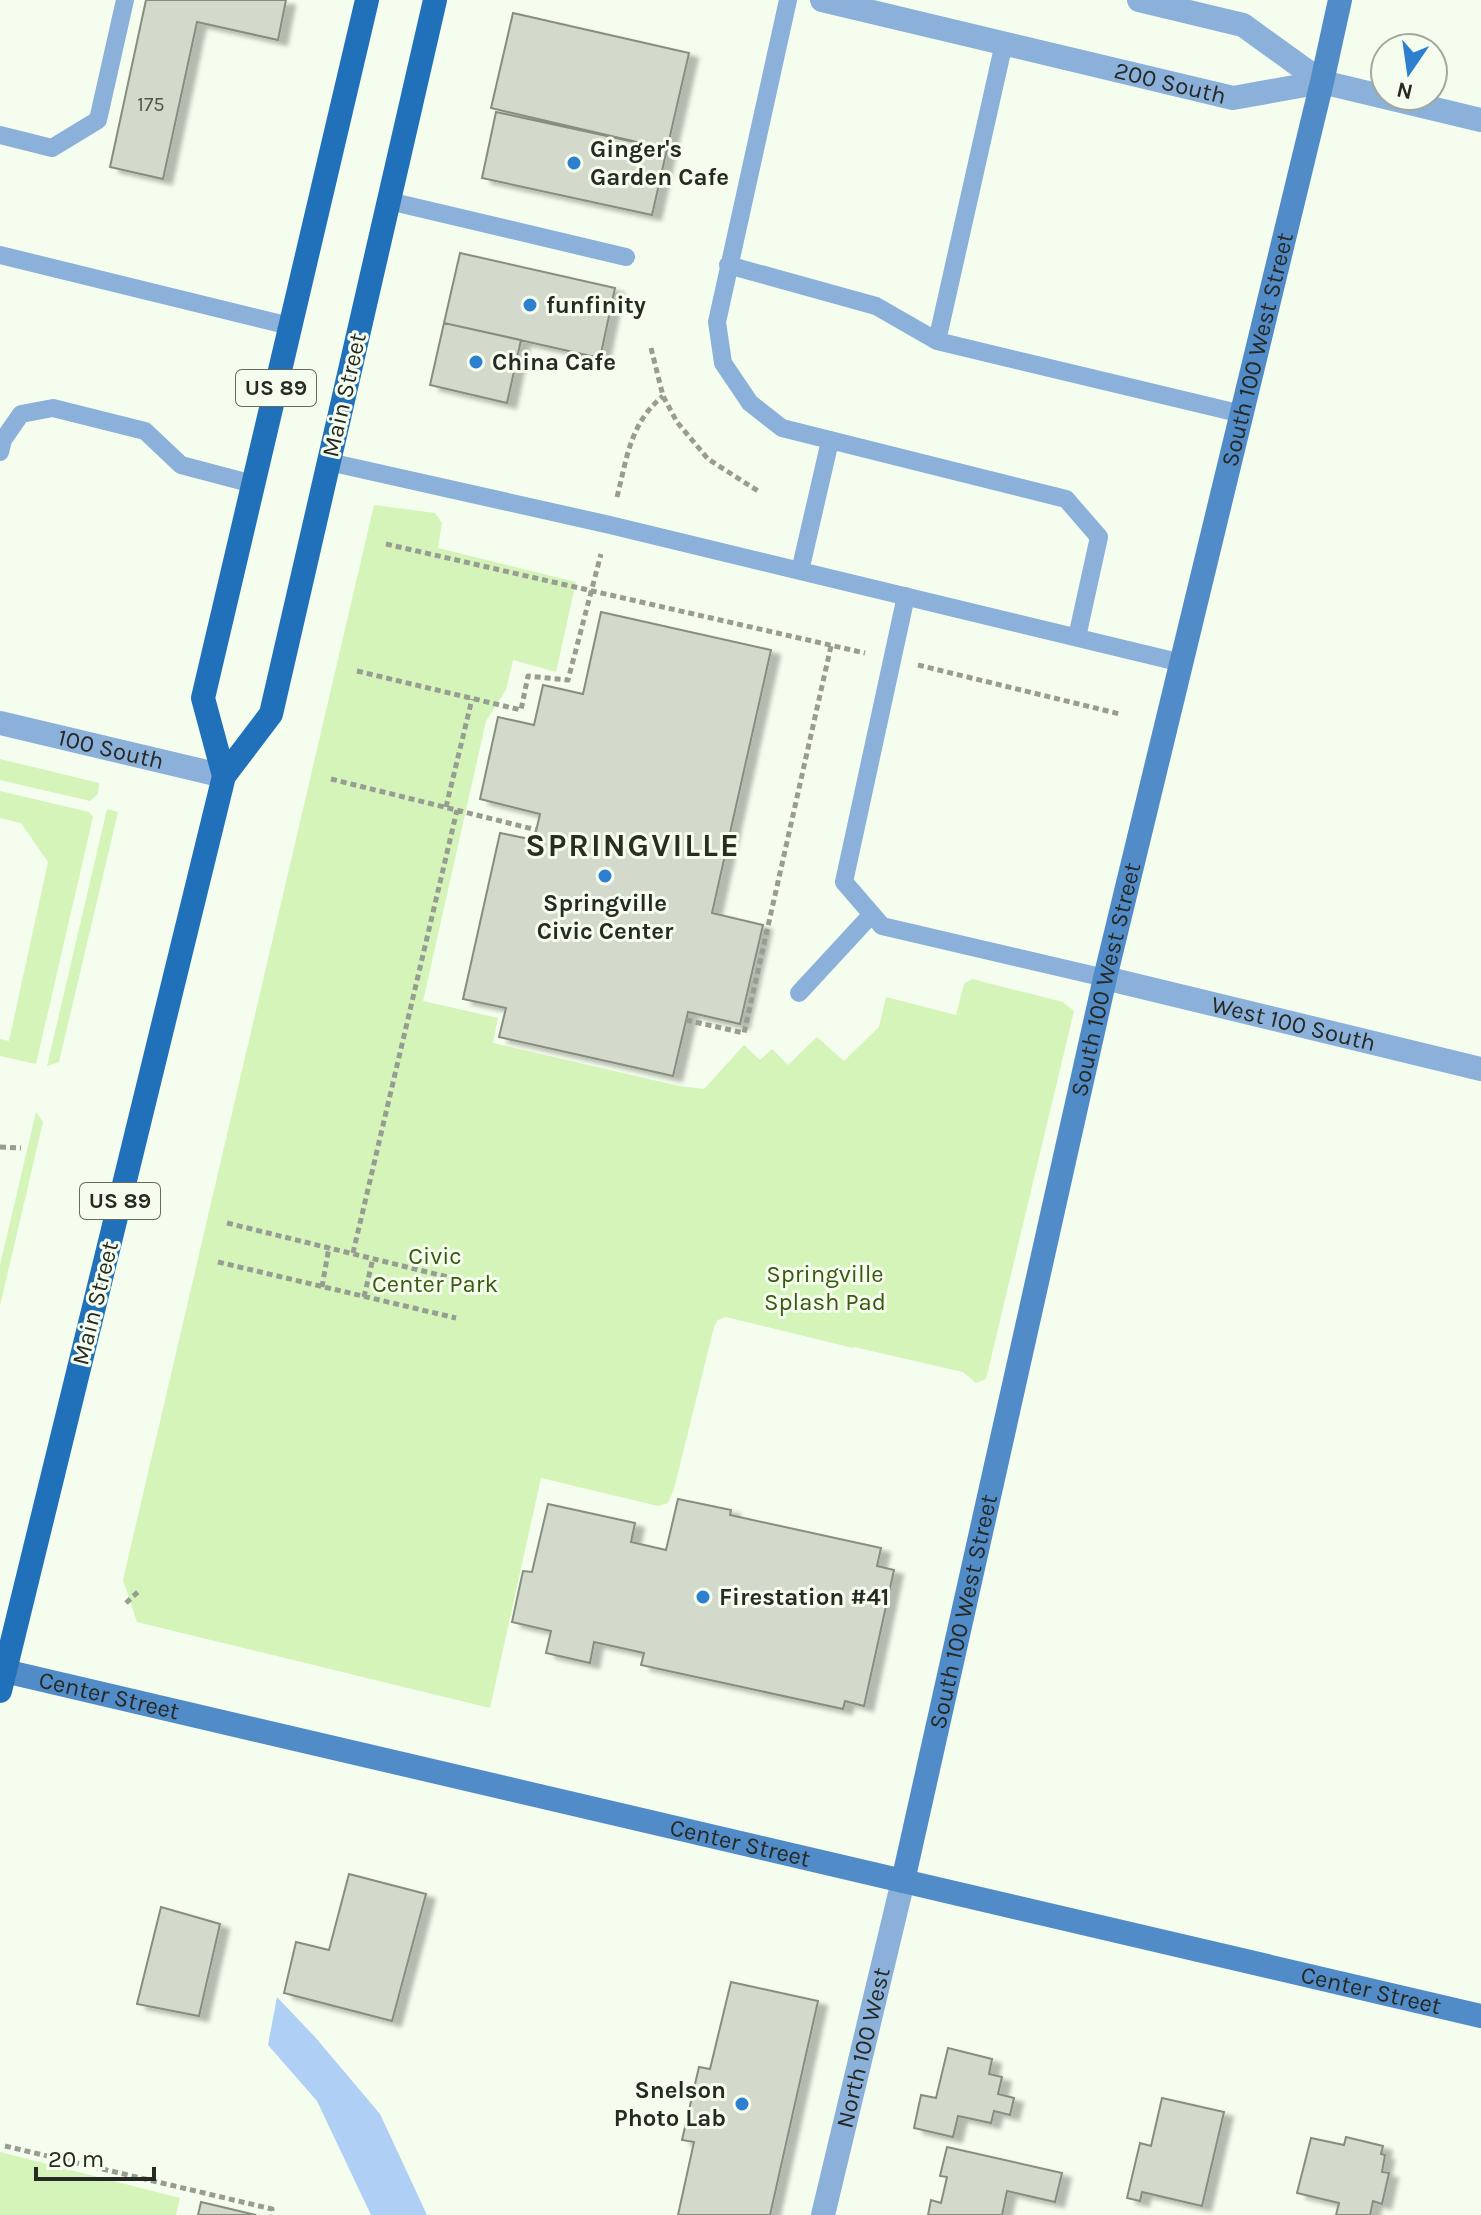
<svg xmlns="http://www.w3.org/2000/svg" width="1481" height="2215" viewBox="0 0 1481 2215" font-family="Karla,sans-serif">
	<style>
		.green { fill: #d5f4b9 }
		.water { fill: #afd0f4 }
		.building { fill: #d3dacc; stroke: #868e80; stroke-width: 2; filter: url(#shadow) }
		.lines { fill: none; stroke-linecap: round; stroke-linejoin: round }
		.path { stroke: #979d92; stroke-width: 5; stroke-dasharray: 6 4; stroke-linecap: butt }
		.lane { stroke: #8bb1da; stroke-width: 18 }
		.street { stroke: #8bb1da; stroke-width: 24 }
		.secondary { stroke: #528cc8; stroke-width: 24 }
		.primary { stroke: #2071ba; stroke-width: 24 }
		.poi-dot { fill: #2c80cf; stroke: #f5fdee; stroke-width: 3 }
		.labels { text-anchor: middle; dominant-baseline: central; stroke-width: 6; stroke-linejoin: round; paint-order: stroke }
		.number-label { font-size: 20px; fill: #51554e }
		.shield { fill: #f5fdee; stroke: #646961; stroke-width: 2 }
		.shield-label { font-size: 22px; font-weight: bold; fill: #262924 }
		.street-label { font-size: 24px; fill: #262924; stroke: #f5fdee }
		.poi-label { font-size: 24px; font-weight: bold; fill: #262924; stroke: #f5fdee; text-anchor: start }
		.park-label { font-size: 24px; fill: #3b590e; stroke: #f5fdee }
		.district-label { font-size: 32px; font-weight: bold; letter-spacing: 2px; fill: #272d22; stroke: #f5fdee }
	</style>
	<defs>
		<filter id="shadow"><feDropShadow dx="9" dy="5" stdDeviation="2" flood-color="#0004"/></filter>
	</defs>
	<rect width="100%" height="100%" fill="#f5fdee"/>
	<path class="green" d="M374,505l61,8 7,10 -4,25 138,34 -20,90 -43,-12 -7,30 -20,31 -63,280 75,17 -5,25 186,43 25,3 40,-44 16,15 12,-11 16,16 29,-28 27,24 35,-34 7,-30 70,18 8,-31 8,-5 91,23 11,9 -88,368 -10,4 -13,-11 -109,-25 -1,1 -127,-31 -8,3 -4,7 -40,162 -6,14 -10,3 -117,-28 -51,230 -353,-86 -14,-42z
		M0,759l99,24 -1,11 -8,7 -90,-21z
		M0,791l89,21 4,5 -57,247 -36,-8v-17l9,2 39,-179 -27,-39 -21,-5z
		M107,809l11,3 -59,250 -12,4z
		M36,1112l7,10 -43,184v-41z
		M0,2152l180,46 -4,17h-176z"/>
	<path class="water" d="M277,1997l38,40 65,77 47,101h-56l-54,-114 -49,-56z"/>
	<path class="building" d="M146,0h140l-8,40 -81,-18 -34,157 -53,-12z
		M513,13l176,40 -22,96 -176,-41z
		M496,112l171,37 -15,66 -170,-37z
		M460,253l155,35 -15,70 -156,-35z
		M444,323l77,17 -14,63 -77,-18z
		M601,612l170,38 -59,263 51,12 -23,99 -52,-12 -15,64 -174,-39 7,-29 -43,-9 37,-166 34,7 6,-26 -60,-15 18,-82 36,8 9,-40 40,9z
		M678,1499l53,11 -1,5 151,33 -4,18 17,4 -30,136 -19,-5 -2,8 -202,-44 3,-12 -50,-11 -4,21 -44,-10 5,-22 -39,-9 11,-51 9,1 16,-68 87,19 -4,19 35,8z
		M349,1874l77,20 -34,127 -108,-28 12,-51 33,8z
		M161,1907l59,17 -21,92 -62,-12z
		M731,1982l87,19 -48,214h-92l16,-73 -12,-2 17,-73 11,2z
		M948,2048l44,11 -3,15 13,3 -4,17 16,4 -4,17 -16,-4 -3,12 -33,-7 -5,21 -39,-9 7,-33 15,3z
		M1162,2098l62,14 -22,94 -60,-14 -2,9 -13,-3 13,-55 11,3z
		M1346,2137l37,9 -2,8 4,1 -3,17 7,1 -7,31 -9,-3 -3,14h-34l3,-12 -42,-10 14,-55 33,7z
		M947,2147l115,26 -7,29 -48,-11 -5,24h-74l3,-15 10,3 6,-26 -7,-1z
		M201,2202l55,13h-58z"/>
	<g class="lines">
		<path class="path" d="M651,348l12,48 14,26 31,37 50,32
			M617,497c10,-39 13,-74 46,-101
			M386,544l479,109
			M918,665l202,49
			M357,671l164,39 7,-34 40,4 33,-126
			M331,779l206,51
			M446,807l26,-108
			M686,1020l58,13 87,-387
			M0,1147l21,1
			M227,1223l237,58
			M353,1253l104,-443
			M218,1262l238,56
			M322,1287l7,-40
			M364,1297l9,-39
			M126,1603l14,-13
			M5,2146l267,63 -1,6"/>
		<path class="lane" d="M788,0l-71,322 6,41 27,40 32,25 284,71 33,38 -22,100
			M0,135l52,13 46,-28 27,-120
			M389,201l237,56
			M0,255l290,71
			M728,265l148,41 61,35 305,73
			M937,341l67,-298
			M0,452l3,-12 18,-26 32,-6 92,23 36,34 72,19
			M329,462l281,63 572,138
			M800,571l30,-130
			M906,596l-62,286 38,44 223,52
			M799,993l73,-79"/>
		<g class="street">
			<path id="s1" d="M822,0l411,98 89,-16"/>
			<path d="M1139,0l104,25 79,57 159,38"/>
			<path id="s2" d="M0,723l224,53"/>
			<path id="s3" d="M1105,978l376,91"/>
			<path id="s4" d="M823,2215l80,-334"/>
		</g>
		<g class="secondary">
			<path id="s5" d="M0,1670l1481,346"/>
			<path id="s6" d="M903,1881l202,-903 217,-896 18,-82"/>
		</g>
		<path class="primary" d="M224,776l-21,-78 164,-698
			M0,1691l224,-915 47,-62 164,-714"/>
	</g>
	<g class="poi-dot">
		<circle cx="574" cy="163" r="8"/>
		<circle cx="530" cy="305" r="8"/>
		<circle cx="476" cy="362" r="8"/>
		<circle cx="605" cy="876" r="8"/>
		<circle cx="703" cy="1597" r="8"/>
		<circle cx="742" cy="2104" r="8"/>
	</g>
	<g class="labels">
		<g class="number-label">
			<text x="151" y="104">175</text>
		</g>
		<g class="shield">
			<rect x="236" y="370" width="80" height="36" rx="6"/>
			<rect x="80" y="1183" width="80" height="36" rx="6"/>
		</g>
		<g class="shield-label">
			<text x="276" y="388">US 89</text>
			<text x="120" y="1201">US 89</text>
		</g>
		<g class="street-label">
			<text stroke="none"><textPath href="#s1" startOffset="358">200 South</textPath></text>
			<text stroke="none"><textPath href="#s6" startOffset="1572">South 100 West Street</textPath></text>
			<text transform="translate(344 395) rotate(-77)">Main Street</text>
			<text stroke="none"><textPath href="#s2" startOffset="114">100 South</textPath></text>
			<text stroke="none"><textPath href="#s6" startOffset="924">South 100 West Street</textPath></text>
			<text stroke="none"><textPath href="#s3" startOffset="194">West 100 South</textPath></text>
			<text transform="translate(95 1303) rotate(-76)">Main Street</text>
			<text stroke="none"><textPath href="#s6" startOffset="276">South 100 West Street</textPath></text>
			<text stroke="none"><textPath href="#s5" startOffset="112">Center Street</textPath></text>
			<text stroke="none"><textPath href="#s5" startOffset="760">Center Street</textPath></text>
			<text stroke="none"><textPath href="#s5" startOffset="1408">Center Street</textPath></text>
			<text stroke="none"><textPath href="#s4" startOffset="172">North 100 West</textPath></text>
		</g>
		<g class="poi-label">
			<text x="590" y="149">Ginger's<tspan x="590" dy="28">Garden Cafe</tspan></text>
			<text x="546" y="305">funfinity</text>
			<text x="492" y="362">China Cafe</text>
			<text x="605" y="903" text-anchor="middle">Springville<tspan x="605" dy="28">Civic Center</tspan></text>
			<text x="719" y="1597">Firestation #41</text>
			<text x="726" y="2090" text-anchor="end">Snelson<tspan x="726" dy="28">Photo Lab</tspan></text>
		</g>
		<g class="park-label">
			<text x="435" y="1256">Civic<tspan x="435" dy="28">Center Park</tspan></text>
			<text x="825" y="1274">Springville<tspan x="825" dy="28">Splash Pad</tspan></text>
		</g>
		<g class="district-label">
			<text x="633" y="845">SPRINGVILLE</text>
		</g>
	</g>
	<g transform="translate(1409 72) rotate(193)"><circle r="38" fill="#f5fdee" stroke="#a2a89d" stroke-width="2"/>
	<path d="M0-6L14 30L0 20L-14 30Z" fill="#2c80cf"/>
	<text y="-12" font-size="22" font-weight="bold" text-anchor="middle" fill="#262924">N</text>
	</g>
	<path d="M36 2167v12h118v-12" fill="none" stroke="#262924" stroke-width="4"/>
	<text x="48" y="2167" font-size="24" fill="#262924" stroke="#f5fdee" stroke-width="6" paint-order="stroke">20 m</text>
</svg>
